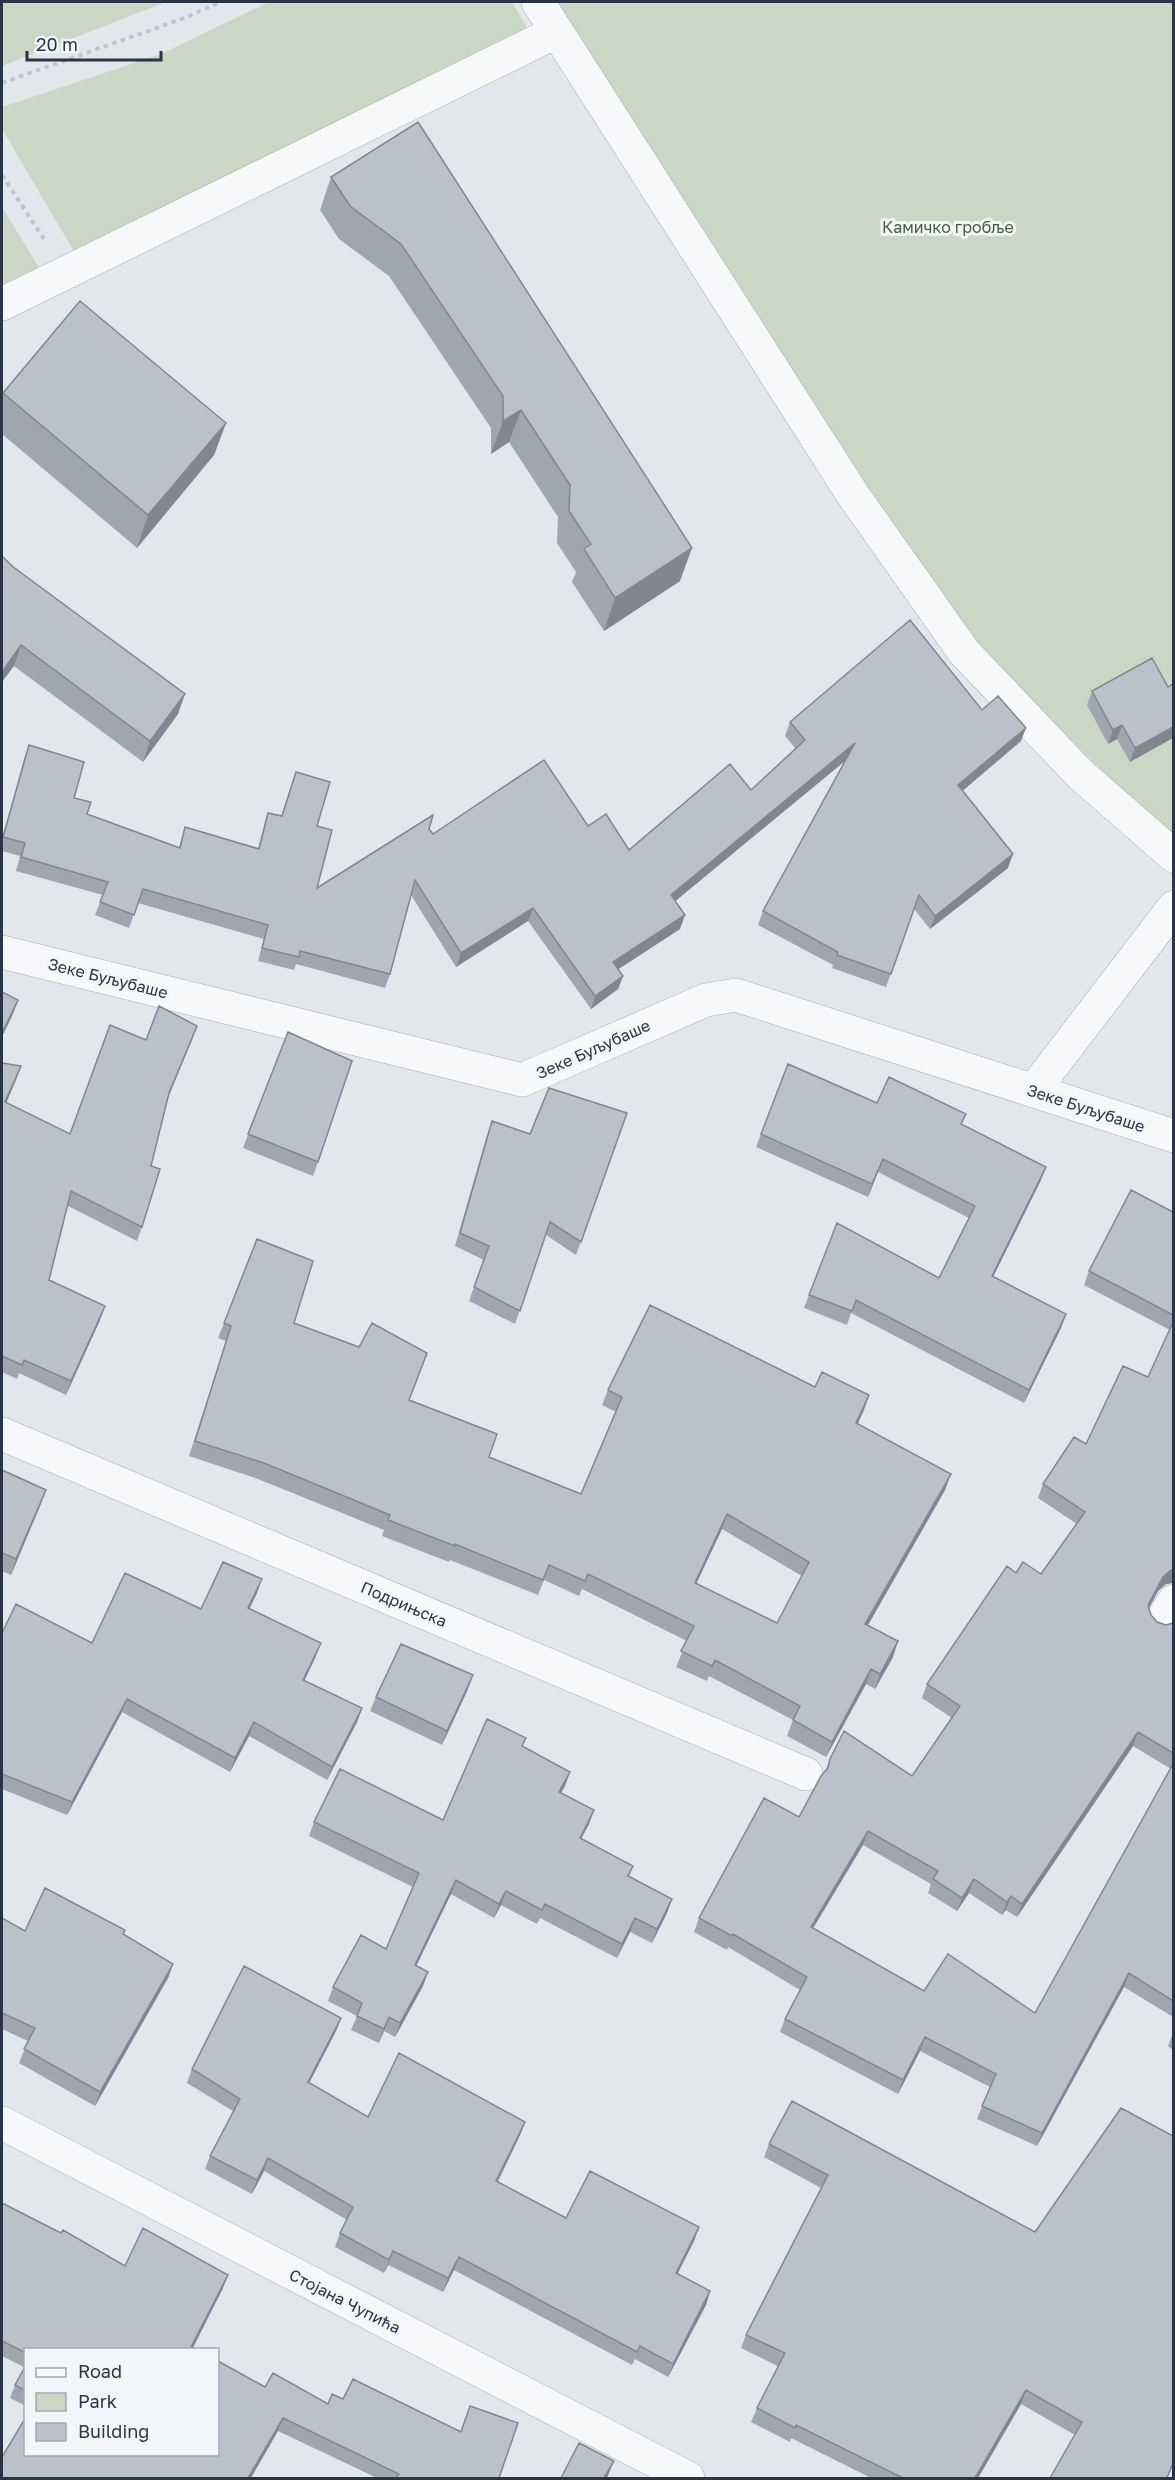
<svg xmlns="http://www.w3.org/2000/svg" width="1175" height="2480" viewBox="0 0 1175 2480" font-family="'Golos Text',sans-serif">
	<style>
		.green { fill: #c9d7c4 }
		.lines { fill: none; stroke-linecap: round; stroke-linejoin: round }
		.minor-casing { stroke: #a7aeb7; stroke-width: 34 }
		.path { stroke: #c1c5cb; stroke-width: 4; stroke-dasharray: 4.5 4.5; stroke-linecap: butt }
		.minor { stroke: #f6f8fa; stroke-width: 33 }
		.wall { fill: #a0a6af; fill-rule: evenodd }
		.shaded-wall { fill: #82878e }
		.building { fill: #bac1cb; stroke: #82878e; stroke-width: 1.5; fill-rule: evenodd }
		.labels { text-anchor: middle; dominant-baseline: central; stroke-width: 6; stroke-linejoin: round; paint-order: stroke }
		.park-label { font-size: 16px; fill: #406335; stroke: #f3f6f9 }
		.street-label { font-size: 16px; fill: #293546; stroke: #f3f6f9 }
	</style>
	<rect width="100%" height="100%" fill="#e3e7ec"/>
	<path class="green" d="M2,2h164l-164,64z
		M269,2h243l23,40 -453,223 -80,-136v-22l159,-53z
		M549,2h624v839l-183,-182 -139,-155z
		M2,207l45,74 -45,23z"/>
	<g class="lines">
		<g class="minor-casing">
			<path id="minor" d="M538,2l315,493 111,157 116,122 94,82
				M2,304l554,-272
				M2,952l520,128 184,-80 30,-5 438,141
				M1033,1091l141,-184
				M2,1434l804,340
				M1162,1620l12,-19
				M2,2123l686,355"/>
		</g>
		<path class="path" d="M2,83l185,-66 33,-15
			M2,175l42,64"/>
		<use href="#minor" class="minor"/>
	</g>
	<path class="wall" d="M418,122l262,459 -76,50 -32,-49 4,-10 -19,-29 1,-26 -49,-75 -18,12v-26l-102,-152 -50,-37 -19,-29 11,-33z
		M3,393l223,30 -12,32 -77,93 -135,-114v-36z
		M2,556l176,158 -35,48 -129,-96z
		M1168,687l-38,75 -13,-23 -9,5 -21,-39 5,-14z
		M982,710l39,31 -59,50 46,77 -78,61 -16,-20 -28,78 -54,-19 1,-3 -75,-40 5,-14 83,-151 -171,141 5,28 -62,40 5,7 -5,13 -27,20 -63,-88 -72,46 -45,-72 -21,79 -5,14 -89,-24 -2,6 -36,-9 6,-22 -126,-36 -9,25 -34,-13 8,-20 -87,-24 4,-15 -18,-5v-12l22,-80 5,-14 58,69 92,34 6,-21 73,21 6,-22 4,-13 13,3 15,-44 21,54v62l112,-59 4,5 155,-8 41,24 122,-60 45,-41 -11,-13 5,-14z
		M197,1026l-29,72 -17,68 -9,61 -5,14 -69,-35 -19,74 51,40 -34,75 -47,-22 -2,6 -15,-7v-309l14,17 -10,22 64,32 76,-94z
		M288,1032l30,130 -5,14 -70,-28z
		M877,1103l85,22 79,55 -48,97 73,37 -5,14 -37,75 -173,-90 -4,12 -43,-17 33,-85 102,55 30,-60 -91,-46 -10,25 -112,-50 5,-13z
		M627,1113l-51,142 -30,-20 -31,89 -46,-23 15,-41 -29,-14 32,-111 5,-14 38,13z
		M1173,1212v371l-7,1 -8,7 -9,17 2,7 6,7 9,3 7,-2v394l-49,-30 -87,159 -60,-27 13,-32 -70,-36 -22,43 -118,-62 5,-13 15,-29 -72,-43 -1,3 -33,-18 5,-14 100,-101 26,-46 5,-12 82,17 40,-58 -30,-20 5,-14 89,-111 25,1 36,-50 -39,-26 5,-14 43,-40 62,-67 22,-47 -86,-45 5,-14zM1133,1746l38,23 -136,244 -111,-22 -111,-63 50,-83 68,39 -3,9 29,18 12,-18 33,22 4,-5 11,7z
		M224,1323h70l65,24 68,6 -18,47 80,57 92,37 35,-82 -14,-7 6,-15 207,-3 54,8 -11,28 87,67 -77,135 25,32 -18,32 -9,-5 -40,73 -39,-21 6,-16 -84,-44 -2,5 -31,-14 11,-26 -105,-52 -3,7 -35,-16 -6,15 -88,-35 -1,2 -67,-26 2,-6 -126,-51 -69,-23 37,-115 -8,-3zM722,1529l80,47 -25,47 -81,-39z
		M2,1470l38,36 -29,69 -9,-4z
		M257,1593l-8,16 67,47 -12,25 58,27 -5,14 -30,58 -78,-44 -19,36 -108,-60 -55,103 -65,-26v-156l90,10z
		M468,1689l-26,56 -72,-34 6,-14z
		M523,1747l47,25 -9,21 33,17 -5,14 -8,15 52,27 -4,10 43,23 -5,14 -15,30 -22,-11 -13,26 -77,-40 -3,6 -36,-19 -7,13 -43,-24 -35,72 12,6 -5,14 -28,51 -11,-6 -5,12 -28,-13 6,-14 -29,-15 5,-14 53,-38 27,-62 -104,-51 5,-14 129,-2z
		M2,1918l23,13 100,-1 -2,4 50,30 -5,14 -73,128 -76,-43 9,-22 -26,-12z
		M341,2018l-5,13 -27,52 59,34 157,5 -5,13 -22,47 68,36 133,9 -5,14 -17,33 33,17 -4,14 -38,72 -33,-18 -3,6 -178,-95 -11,22 -55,-27 -4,8 -49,-26 5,-14 7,-13 -83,-49 -12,23 -47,-25 5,-13 23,-45 -46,-28 5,-14z
		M1173,2033v17l-5,-4z
		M769,2144l266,88 138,233 -98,-30 -54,-31 -43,74h-107l-80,-40 -1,4 -39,-20 6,-14 21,-42 -37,-18 5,-13 75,-147 -57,-31z
		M2,2204l123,62 98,22 -30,60 -167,1v57l-16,-8 5,-13 9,-18 -22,-11z
		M265,2387l63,17 171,74h-122l-99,-47z"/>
	<path class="shaded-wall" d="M521,410l-12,32 -18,12 12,-33z
		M226,423l-12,32 -77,93 11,-33z
		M692,548l-12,33 -76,50 11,-33z
		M21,645l-7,21 -12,16v-10z
		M185,694l-7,20 -35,48 7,-21z
		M1122,725l-5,14 -9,5 5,-14z
		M1173,727v11l-43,24 5,-14z
		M1026,728l-5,13 -68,58 5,-14z
		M855,743l-4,13 -184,152 4,-13z
		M1013,854l-5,14 -78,61 5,-13z
		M533,908l-5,13 -72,46 5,-14z
		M685,915l-5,14 -72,47 5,-14z
		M623,976l-5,13 -27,20 4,-13z
		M18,1000l-5,14 -11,23v-4z
		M197,1026l-5,14 -28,67 5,-14z
		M21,1066l-5,14 -14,33 3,-11z
		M883,1159l-5,13 -10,25 4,-13z
		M1046,1167l-5,13 -54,109 5,-13z
		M105,1306l-5,14 -34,75 5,-14z
		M1066,1314l-5,14 -37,75 5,-13z
		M869,1395l-5,15 -13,28 5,-15z
		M951,1474l-6,16 -85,149 5,-15z
		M46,1490l-6,16 -29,69 5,-16z
		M727,1514l-5,15 -33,70 6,-16z
		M1171,1570h2v13l-7,1 -8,7 -15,28 5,-14 15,-28z
		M262,1579l-5,14 -14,29 5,-14z
		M898,1641l-5,16 -18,32 5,-15z
		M321,1643l-5,13 -18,38 5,-14z
		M871,1669l-5,15 -40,73 6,-15z
		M473,1675l-5,14 -26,56 5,-14z
		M127,1699l-5,13 -55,103 5,-13z
		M362,1708l-5,14 -30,58 5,-13z
		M254,1722l-5,14 -19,36 5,-14z
		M1138,1732l-5,14 -116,171 5,-13z
		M570,1772l-5,14 -11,20 5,-14z
		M594,1810l-5,14 -15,28 6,-14z
		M868,1831l-5,14 -57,95 5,-13z
		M974,1879l-5,14 -12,18 5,-13z
		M456,1880l-5,14 -41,85 5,-14z
		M506,1891l-5,14 -7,13 5,-14z
		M1011,1896l-5,14 -4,5 5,-13z
		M672,1899l-5,14 -15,30 5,-14z
		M635,1918l-5,14 -13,26 5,-14z
		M173,1964l-5,14 -73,128 5,-14z
		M428,1972l-5,14 -28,51 5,-14z
		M1129,1973l-5,14 -87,159 5,-13z
		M389,2017l-5,14 -5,12 5,-14z
		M341,2018l-5,13 -33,64 5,-13z
		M925,2037l-5,14 -22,43 5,-14z
		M525,2122l-5,13 -29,59 5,-13z
		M268,2158l-4,13 -12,23 5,-14z
		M699,2227l-5,14 -23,46 5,-14z
		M393,2251l-5,14 -4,8 5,-13z
		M459,2257l-5,13 -11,22 5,-14z
		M228,2275l-5,13 -31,61h-2z
		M710,2291l-4,14 -38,72 5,-13z
		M1026,2390l-5,14 -43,74h-3z
		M283,2418l-5,13 -27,47h-3z
		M614,2461l-7,17h-3z"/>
	<path class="building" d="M418,122l274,426 -77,50 -31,-49 7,-5 -22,-33 1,-26 -49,-75 -18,11v-25l-102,-152 -51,-38 -19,-29z
		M80,301l146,122 -78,92 -145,-122z
		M2,556l10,10 173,128 -35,47 -129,-96 -19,27z
		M910,620l72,90 16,-14 28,32 -68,57 55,69 -78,62 -16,-21 -28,79 -54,-19 1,-3 -75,-41 92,-168 -184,152 14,20 -72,47 10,14 -28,20 -62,-88 -72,45 -46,-73 -25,94 -90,-23 -1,6 -37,-9 6,-23 -125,-36 -9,26 -34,-13 8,-20 -87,-25 4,-14 -22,-6 26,-92 55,17 -10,36 17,4 -4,12 93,34 5,-21 74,22 9,-36 14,3 14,-44 34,10 -13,44 15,4 -15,58 116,-73 -4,14 4,5 111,-74 44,66 18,-12 23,36 101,-86 21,26 54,-50 -15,-18z
		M1152,658l16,29 5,-3v43l-38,21 -13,-23 -9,5 -21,-39z
		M2,992l16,8 -16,33z
		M159,1006l38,20 -28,67 -18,73 9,3 -18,58 -71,-36 -22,89 56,26 -34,75 -47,-21 -2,5 -20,-9v-293l19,3 -16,36 65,32 40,-109 36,15z
		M288,1032l64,29 -34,101 -70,-28z
		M788,1064l89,39 12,-26 77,37 -5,10 85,43 -54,109 74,38 -37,76 -173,-90 -4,11 -43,-16 28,-72 102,55 36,-72 -92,-47 -11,25 -111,-50z
		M549,1088l78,25 -46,129 -31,-20 -30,89 -46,-24 15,-41 -29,-13 32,-112 38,13z
		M1131,1190l42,22v103l-84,-44z
		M257,1239l56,22 -19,62 65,24 13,-24 55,30 -18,47 88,34 -8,23 92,37 41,-97 -14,-7 42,-85 165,82 7,-15 47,23 -13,28 95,51 -86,150 33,17 -18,33 -9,-5 -39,73 -39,-22 7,-14 -85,-46 -3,6 -31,-15 13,-25 -106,-52 -3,7 -36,-16 -6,15 -88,-36v2l-67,-26 2,-5 -126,-52 -69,-22 36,-115 -7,-3zM727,1514l82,48 -32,61 -82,-40z
		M1173,1322v248h-2l-8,7 -15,28 3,10 6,7 9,3 7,-2v130l-35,-21 -116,172 -11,-8 -4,6 -33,-23 -12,19 -29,-19 5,-8 -70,-40 -57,96 113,64 24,-37 87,59 138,-249v237l-44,-28 -87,160 -60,-27 14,-32 -71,-37 -22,43 -118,-61 22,-42 -74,-43 -1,2 -33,-18 65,-120 35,19 22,-41 7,-8 2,-9 14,-28 68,45 48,-70 -33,-22 80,-118 9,7 7,-11 18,12 44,-62 -42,-28 31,-47 12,7 37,-78 25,11z
		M2,1470l44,20 -30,69 -14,-6z
		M223,1562l39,17 -14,29 73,35 -18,37 59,28 -30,59 -78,-45 -19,36 -108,-59 -55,103 -70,-28v-141l14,-29 76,39 33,-70 76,36z
		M401,1644l72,31 -26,56 -71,-34z
		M487,1719l39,19 -4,8 48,26 -11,20 35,18 -14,28 53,28 -5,10 44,23 -15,30 -22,-11 -13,26 -77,-40 -3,6 -36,-19 -7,13 -43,-24 -41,85 13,7 -28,51 -11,-6 -5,12 -27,-13 5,-13 -29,-16 28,-52 25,14 33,-76 -105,-51 26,-53 103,51z
		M45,1888l80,42 -2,4 50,30 -73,128 -76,-43 11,-21 -33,-15v-95l23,13z
		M244,1966l97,52 -33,64 60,35 31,-64 126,69 -29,59 70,37 24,-47 109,56 -23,46 34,18 -37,73 -33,-18 -3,6 -178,-95 -11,21 -55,-27 -4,9 -49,-27 13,-26 -85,-49 -11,22 -47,-24 30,-57 -48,-30z
		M792,2101l243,131 86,-124 52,28v327l-6,15h-117l32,-56 -56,-32 -51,88h-72l-107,-53 -1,3 -38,-20 28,-55 -39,-18 82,-160 -59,-31z
		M2,2203l59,30 2,-3 62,36 18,-38 85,47 -37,72 5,2h-170v4l-24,-12z
		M218,2361l47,26 8,-14 55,31 4,-10 11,5 10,-20 108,53 9,-26 48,17 -19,55h-103l3,-4 -116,-56 -35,60h-246v-21l24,-40v37h192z
		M26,2365v26l-11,-6z
		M579,2443l35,18 -10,17h-43z"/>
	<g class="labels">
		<g class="park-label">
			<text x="948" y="227">Камичко гробље</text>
		</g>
		<g class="street-label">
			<text transform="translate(108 978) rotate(14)">Зеке Буљубаше</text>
			<text transform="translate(593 1049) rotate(-24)">Зеке Буљубаше</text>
			<text transform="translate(1086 1108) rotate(18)">Зеке Буљубаше</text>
			<text transform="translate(404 1604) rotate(23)">Подрињска</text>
			<text transform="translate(345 2301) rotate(27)">Стојана Чупића</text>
		</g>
	</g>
	<rect width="1175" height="2480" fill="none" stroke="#293546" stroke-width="6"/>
	<rect x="24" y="2348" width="195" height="108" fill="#f3f6f9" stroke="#a2a9b1" stroke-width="1.5"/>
	<rect x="36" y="2368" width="30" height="9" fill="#f6f8fa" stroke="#a2a9b1" stroke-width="1.5"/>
	<text x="78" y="2378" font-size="18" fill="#293546">Road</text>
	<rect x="36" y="2393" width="30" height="18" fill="#c9d7c4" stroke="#a2a9b1" stroke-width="1.5"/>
	<text x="78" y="2408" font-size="18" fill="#293546">Park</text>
	<rect x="36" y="2423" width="30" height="18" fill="#bac1cb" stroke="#a2a9b1" stroke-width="1.5"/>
	<text x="78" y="2438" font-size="18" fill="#293546">Building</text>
	<path d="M27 51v9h134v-9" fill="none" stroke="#293546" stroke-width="3"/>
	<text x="36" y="51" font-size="18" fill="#293546" stroke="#f3f6f9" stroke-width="4.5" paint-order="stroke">20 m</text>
</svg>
